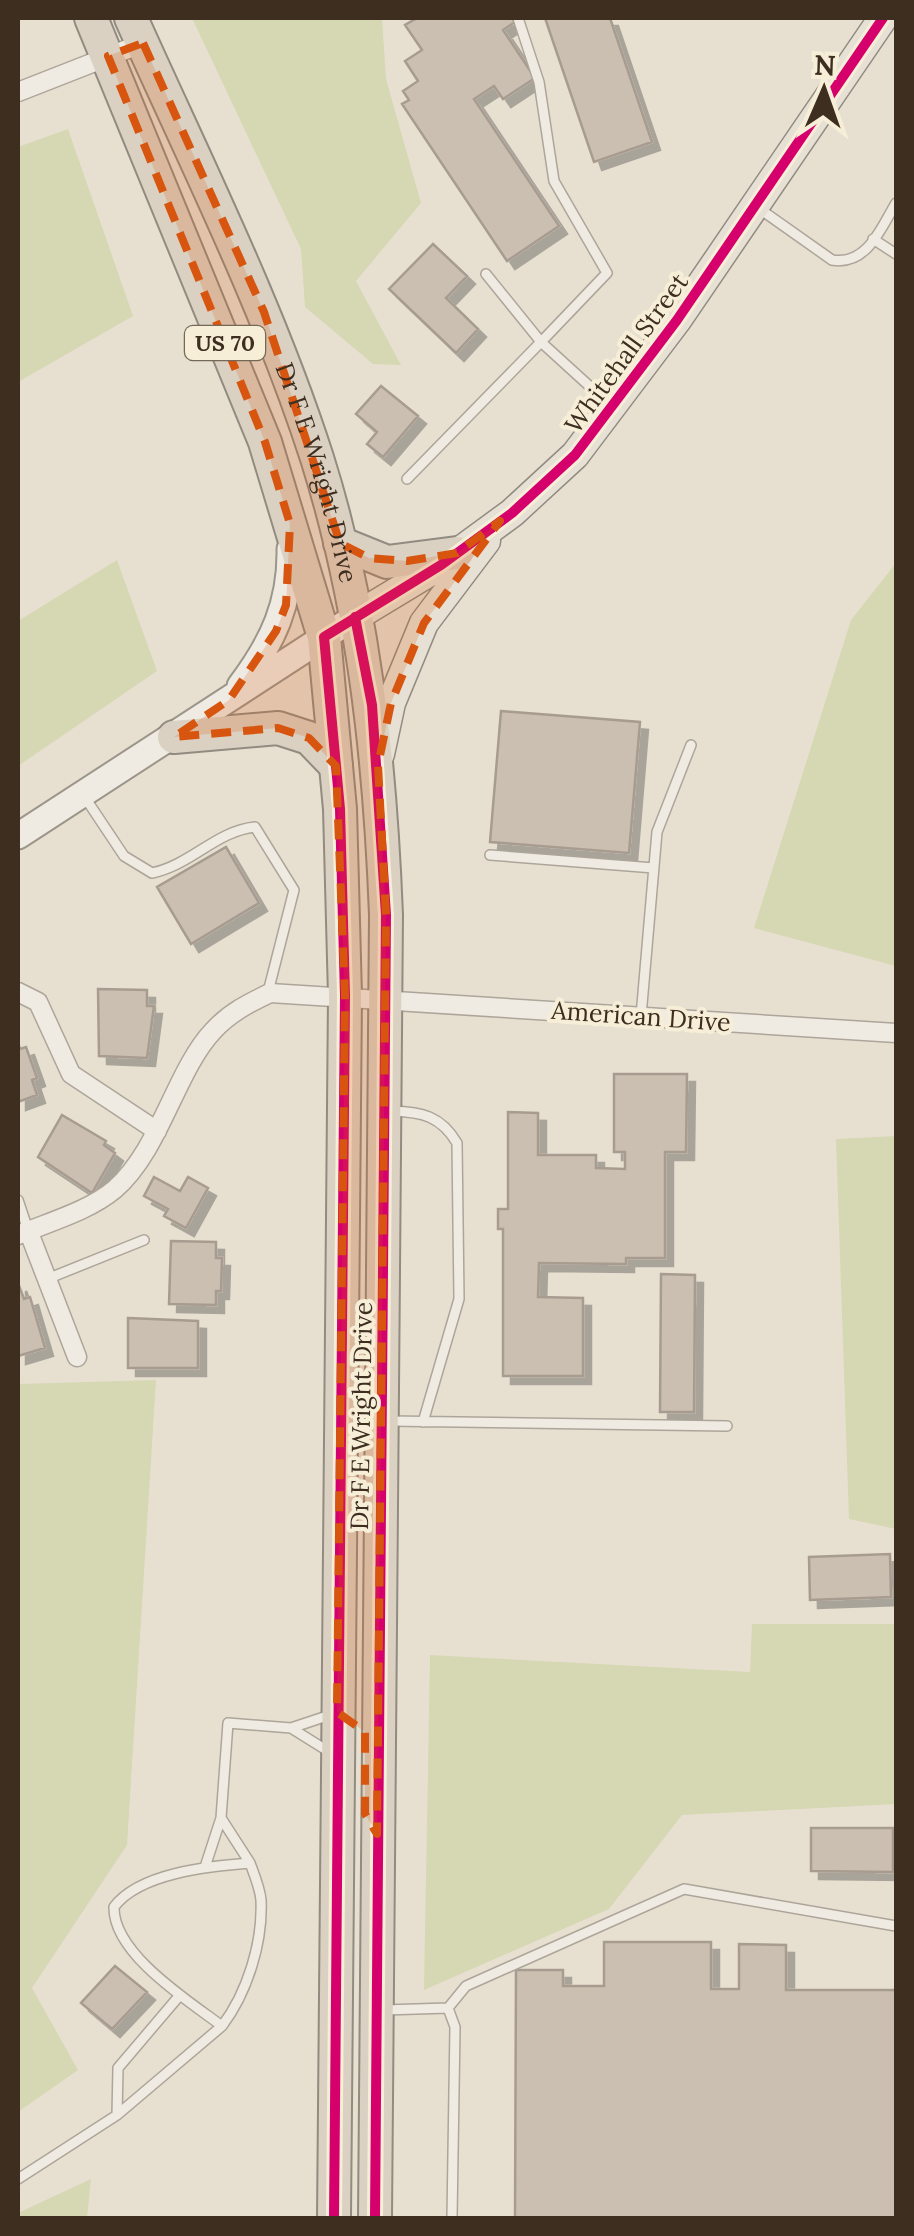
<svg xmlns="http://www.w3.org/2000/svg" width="914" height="2236" viewBox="0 0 914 2236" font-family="Lora,serif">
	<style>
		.green { fill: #d6d7b3 }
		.building { fill: #cbbfb2; stroke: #a89c90; stroke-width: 2.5; filter: url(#shadow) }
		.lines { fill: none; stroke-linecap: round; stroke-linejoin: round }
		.lane-casing { stroke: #ada599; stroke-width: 12 }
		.street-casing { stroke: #ada599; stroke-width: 21 }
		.secondary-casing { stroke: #9c958a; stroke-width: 29 }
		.primary-casing { stroke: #928b80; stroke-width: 31 }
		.highway-casing { stroke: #928b80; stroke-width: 36 }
		.lane { stroke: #efebe3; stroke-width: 9 }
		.street { stroke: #efebe3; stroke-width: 18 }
		.secondary { stroke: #efebe3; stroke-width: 25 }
		.primary { stroke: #e6e1d4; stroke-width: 28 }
		.highway { stroke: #dad1c2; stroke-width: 32 }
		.cycleway-casing { stroke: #f7eed8; stroke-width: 16 }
		.cycleway { stroke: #d6006c; stroke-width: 10 }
		.marked { fill: #d7550e; fill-opacity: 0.2; stroke: #d7550e; stroke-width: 8; stroke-dasharray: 20 12; stroke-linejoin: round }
		.labels { text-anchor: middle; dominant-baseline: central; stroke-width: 8; stroke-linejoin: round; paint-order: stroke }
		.shield { fill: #f7eed8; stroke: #756857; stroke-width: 2.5 }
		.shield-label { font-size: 22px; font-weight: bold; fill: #3d2e20 }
		.street-label { font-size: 25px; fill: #3d2e20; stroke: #f7eed8 }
	</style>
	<defs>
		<filter id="shadow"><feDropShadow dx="8" dy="8" stdDeviation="0" flood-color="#0004"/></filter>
	</defs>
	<rect width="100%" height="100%" fill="#e7e0d1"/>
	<path class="green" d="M192,18h190l4,61 35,124 -65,78 45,84 -28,-1 -68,-57 -4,-58z
		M68,129l65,187 -115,66v-235z
		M117,560l40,111 -139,95v-145z
		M896,563v403l-142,-38 97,-308z
		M896,1136v393l-47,-10 -13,-380z
		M156,1380l-29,465 -95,143 46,82 -60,42v-728z
		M752,1624h144v180l-214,11 -73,94 -185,81 6,-335 320,17z
		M91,2179l-4,39h-69v-5z"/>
	<path class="building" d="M417,18h95l3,4 -12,8 32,48 -32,21 -9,-13 -20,13 85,127 -52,35 -105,-157 7,-4 -6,-9 15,-10 -13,-20 17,-11 -17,-25z
		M545,18h65l42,124 -58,20z
		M433,244l34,32 -21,22 32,31 -22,24 -67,-64z
		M381,386l37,30 -35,41 -16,-13 10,-12 -21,-18z
		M501,711l139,11 -11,131 -139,-11z
		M226,847l33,56 -68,41 -34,-57z
		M98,989l49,1v16h7l-7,52 -48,-2z
		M18,1043l2,6 6,-2 11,31 -5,2 5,15 -19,7z
		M614,1074h73l-1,78h-21v106h-39v6l-87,-1 -1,34 45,1v78h-80v-147h-5v-20h10v-97l30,1v42h58v13l29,1v-17h-11z
		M62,1115l44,26 -2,4 11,8 -23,40 -54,-36z
		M154,1177l26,14 8,-14 20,11 -22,40 -22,-12 4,-7 -24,-13z
		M171,1241l45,1v16h6l-1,33h-5v14l-47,-1z
		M661,1274l34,1 -1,137h-34z
		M18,1283l6,16 6,-2 15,51 -27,8z
		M128,1318l70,3v47h-70z
		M890,1554l1,43 -81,3 -1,-43z
		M811,1828h82v44l-82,-1z
		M604,1942h107v47h28v-45l47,1v45h110v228h-381l1,-248h47v16h41z
		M115,1966l32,26 -35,37 -31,-26z"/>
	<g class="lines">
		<g class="lane-casing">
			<path id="lane" d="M518,18l21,64 15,99 53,92 -66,69 67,61
				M757,207l75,53c35,6 49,-32 64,-57
				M873,239l23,15
				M407,479l134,-137 -55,-68
				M84,796l40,60 28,17c39,-8 64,-42 103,-46l39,63 -26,102
				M490,855l164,13
				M641,1016l16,-184 34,-87
				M392,1111c30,1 49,5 65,32l2,156 -36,123
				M18,1200l10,30
				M47,1279l97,-39
				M390,1421l337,5
				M291,1728l40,25
				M221,1818l7,-95 63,5 39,-13
				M250,1863c4,11 10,25 11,37 2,43 -14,93 -39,126 -35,-26 -109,-73 -108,-119 25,-34 96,-41 136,-44z
				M205,1867l16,-49 29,45
				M448,2008l18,-22 218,-97 212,37
				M384,2010l64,-2 7,19 -3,191
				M117,2115l1,-47 62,-73
				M18,2179l99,-64 105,-89"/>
		</g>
		<g class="street-casing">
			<path id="street" d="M18,92l125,-49
				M18,992l20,10 33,72 86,57
				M28,1230l49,127
				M18,1235c31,-13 71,-24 97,-46 45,-39 61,-119 98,-158 16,-18 36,-28 57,-38l626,40"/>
		</g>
		<g class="secondary-casing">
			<path id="secondary" d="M240,686c33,-44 51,-83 50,-137
				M18,836l337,-219"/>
		</g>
		<g class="primary-casing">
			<path id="primary" d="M355,617l86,-52 71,-52 63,-58 102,-135 206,-302
				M380,754l11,-51 33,-80 62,-82"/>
		</g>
		<g class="highway-casing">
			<g id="highway">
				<path d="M91,18l174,424 59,195 16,172 5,187 -11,1222"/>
				<path id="s1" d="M131,18c65,145 137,288 186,440 47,149 63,302 69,457l-11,1303"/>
				<path d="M340,543l47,19 70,-9"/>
				<path d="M174,737l104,-9 31,10 27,28"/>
			</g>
		</g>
		<use href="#lane" class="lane"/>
		<use href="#street" class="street"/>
		<use href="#secondary" class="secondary"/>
		<use href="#primary" class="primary"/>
		<use href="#highway" class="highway"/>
		<g class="cycleway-casing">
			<path id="cycleway" d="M355,617l17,88 14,210 -11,1303
				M334,2218l11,-1222 -5,-187 -16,-172 117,-72 71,-52 63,-58 102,-135 206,-302"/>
		</g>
		<use href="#cycleway" class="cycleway"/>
	</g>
	<path class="marked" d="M143,43l121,269 76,231 29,15 38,3 50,-8 43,-32 -76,102 -33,80 -13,62 8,150 -9,919 -12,-20v-82l-28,-20 8,-716 -9,-230 -27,-28 -31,-10 -104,9 55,-37 47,-69 10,-26 4,-81 -25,-82 -157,-386z"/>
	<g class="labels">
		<rect class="shield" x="185" y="326" width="80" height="34" rx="8"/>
		<g class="shield-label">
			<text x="225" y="343">US 70</text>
		</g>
		<g class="street-label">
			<text transform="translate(626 353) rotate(-54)">Whitehall Street</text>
			<text stroke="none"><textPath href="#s1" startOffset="492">Dr F E Wright Drive</textPath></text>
			<text transform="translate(641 1016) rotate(4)">American Drive</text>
			<text transform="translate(361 1416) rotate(-89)">Dr F E Wright Drive</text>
		</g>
	</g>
	<rect width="914" height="2236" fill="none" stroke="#3d2e20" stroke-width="40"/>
	<g transform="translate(824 90) rotate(2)" stroke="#f7eed8" stroke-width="8" paint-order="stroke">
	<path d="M0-8L18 38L0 25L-18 38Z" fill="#3d2e20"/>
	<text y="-15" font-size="28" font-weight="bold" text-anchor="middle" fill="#3d2e20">N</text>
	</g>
</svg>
